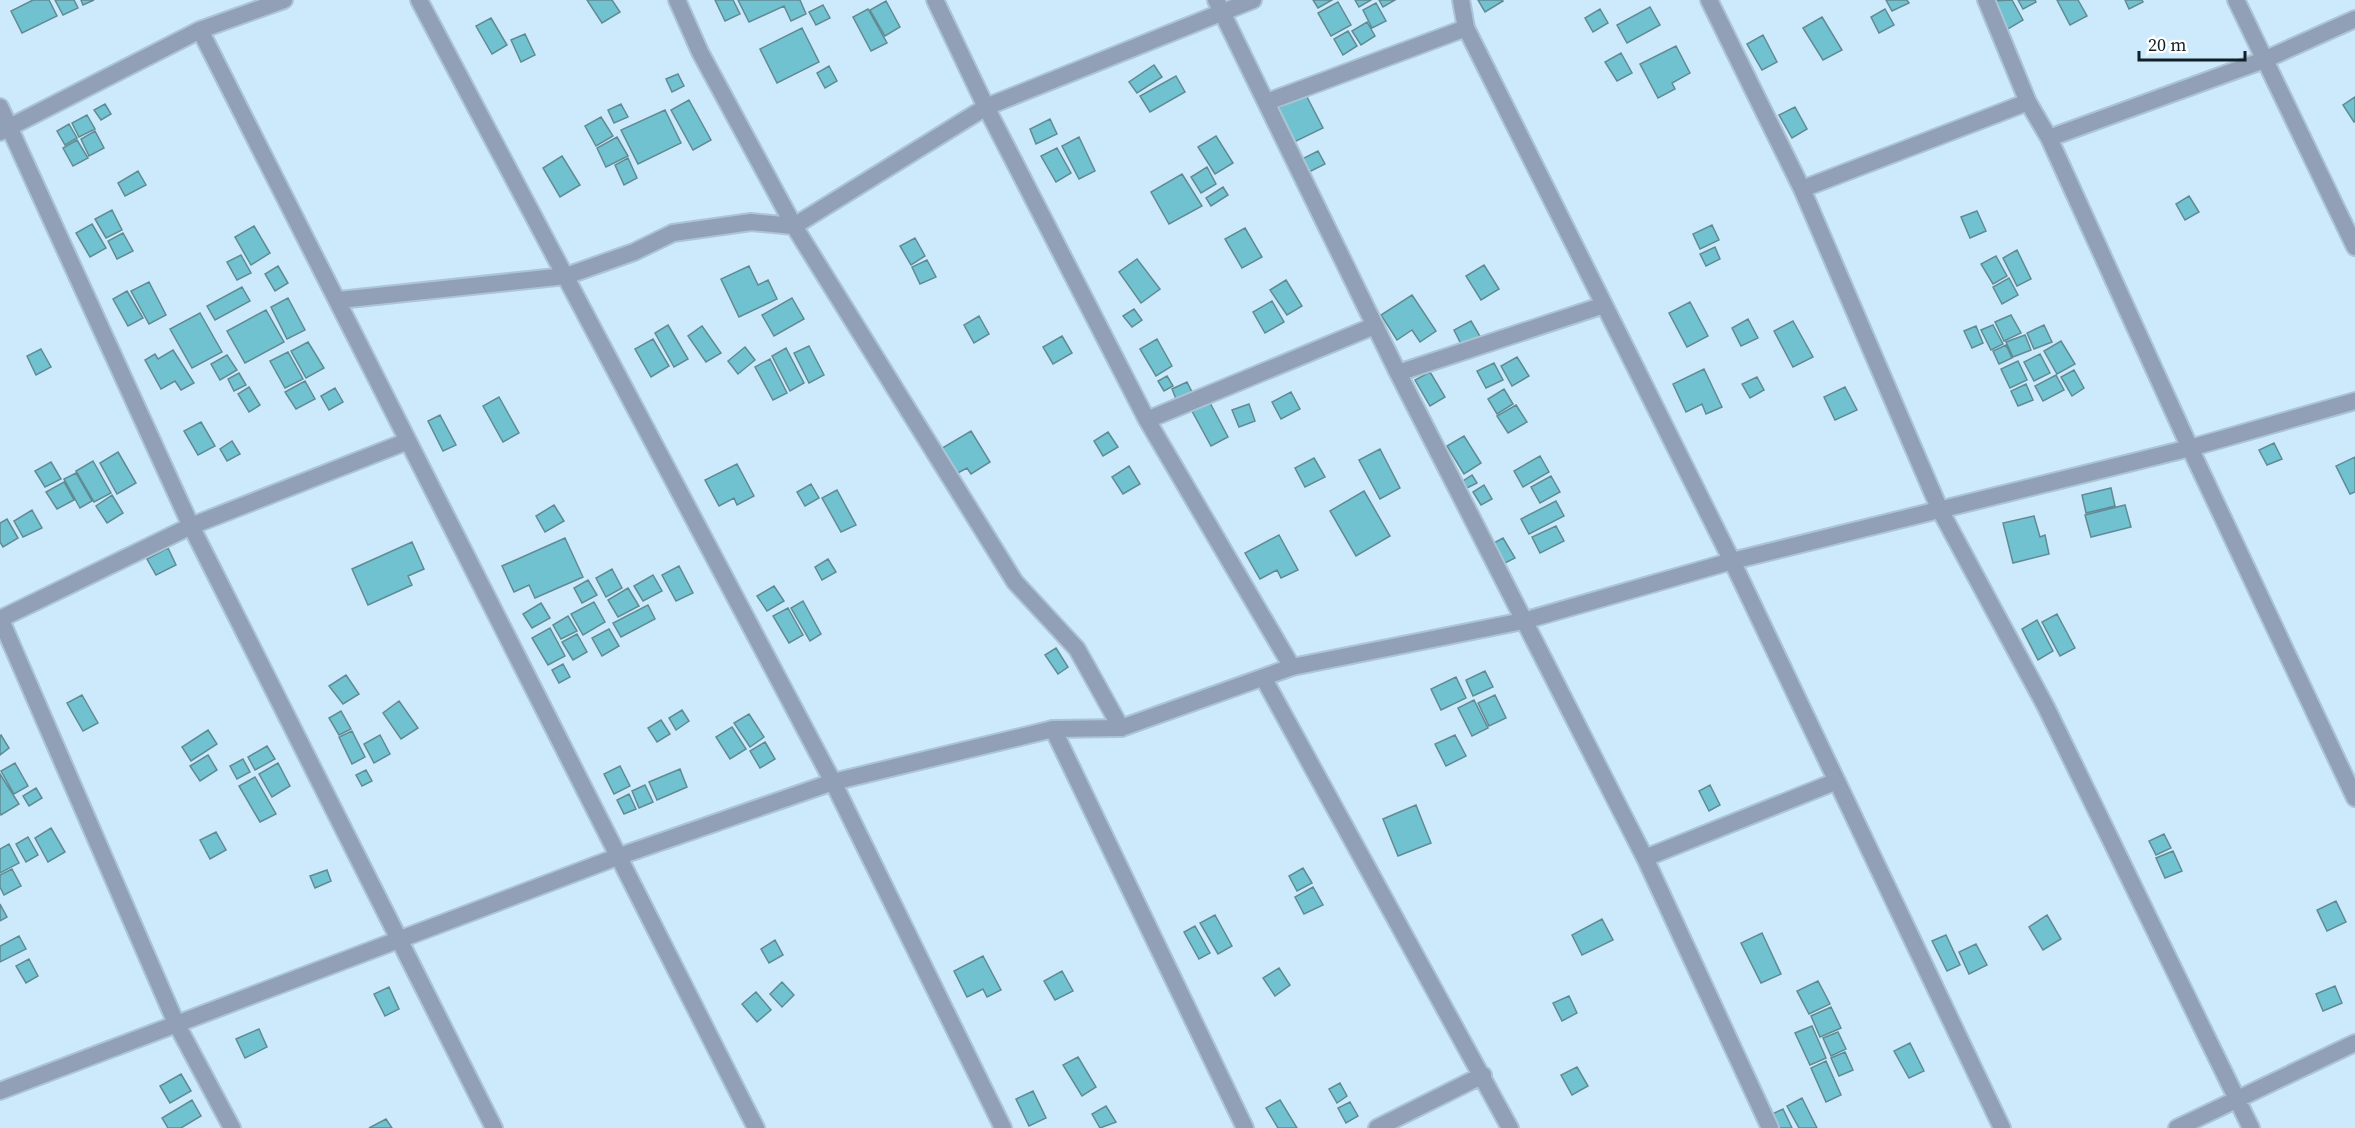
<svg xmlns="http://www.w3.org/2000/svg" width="2355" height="1128" viewBox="0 0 2355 1128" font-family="'Source Serif 4',serif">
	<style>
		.building { fill: #71c2d1; stroke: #608b93; stroke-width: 1.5 }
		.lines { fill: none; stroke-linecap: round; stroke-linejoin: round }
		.minor-casing { stroke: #abc5d6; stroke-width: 20 }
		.tertiary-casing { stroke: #abc5d6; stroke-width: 20 }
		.minor { stroke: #91a0b7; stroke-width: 16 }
		.tertiary { stroke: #91a0b7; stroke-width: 16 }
	</style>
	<rect width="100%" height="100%" fill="#cdeafc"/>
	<path class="building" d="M33,0h16l8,16 -35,17 -11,-22z
		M55,0h19l4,8 -15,7z
		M81,0h13l-11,5z
		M587,0h25l8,12 -18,11z
		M715,0h18l7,14 -15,7z
		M738,0h62l6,14 -15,7 -7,-15 -35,16z
		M1313,0h19l-14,8z
		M1355,0h16l-12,7z
		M1379,0h16l-12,7z
		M1478,0h24l1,1 -18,11z
		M1886,0h21l2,3 -17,8z
		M2012,0l11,20 -15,9 -16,-28z
		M2018,0h17l1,2 -13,7z
		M2057,0h21l9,16 -17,9z
		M2125,0h17l1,2 -14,7z
		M886,1l14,26 -15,9 -15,-26z
		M1338,2l13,23 -20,11 -13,-23z
		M1376,3l10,18 -14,7 -9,-18z
		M823,5l7,13 -14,7 -7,-13z
		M1650,7l10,18 -33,18 -10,-18z
		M868,9l19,34 -16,8 -18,-34z
		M1600,9l8,14 -15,9 -8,-14z
		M1885,9l9,16 -15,8 -8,-16z
		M1822,17l20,33 -19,10 -20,-32z
		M491,18l16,27 -15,9 -16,-28z
		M1367,22l8,14 -14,9 -9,-14z
		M802,28l17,34 -42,21 -17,-34z
		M1348,31l9,15 -14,9 -9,-16z
		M525,34l10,21 -14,7 -10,-22z
		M1763,35l14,27 -15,8 -15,-26z
		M1676,46l14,27 -18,10 3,6 -17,9 -18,-34z
		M1621,53l11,20 -15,8 -12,-19z
		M1154,65l8,12 -25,16 -8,-11z
		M829,66l8,15 -12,7 -8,-15z
		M678,74l6,12 -12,6 -6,-13z
		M1176,76l9,16 -35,20 -10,-16z
		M1306,95l17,33 -29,14 -16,-34z
		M2355,97v24l-1,1 -11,-17z
		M689,100l22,40 -18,10 -22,-40z
		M105,104l6,10 -10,6 -7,-10z
		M621,104l7,13 -14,6 -6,-13z
		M1795,107l12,22 -15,9 -13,-23z
		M665,110l16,33 -43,21 -17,-34z
		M87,115l8,14 -16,8 -7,-14z
		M601,117l12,19 -17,10 -11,-20z
		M1050,119l7,15 -21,10 -6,-15z
		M69,124l8,14 -12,7 -8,-14z
		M95,131l9,17 -15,8 -8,-17z
		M1216,136l17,27 -18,11 -17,-27z
		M617,137l11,19 -22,11 -9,-19z
		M1079,137l16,34 -16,8 -17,-33z
		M77,140l11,18 -15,8 -10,-18z
		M1057,148l14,25 -15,9 -15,-26z
		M1318,151l7,13 -16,8 -7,-13z
		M562,156l18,29 -20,12 -17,-29z
		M628,158l9,20 -13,7 -9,-20z
		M1207,167l9,17 -15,9 -10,-16z
		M138,171l8,14 -21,11 -7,-13z
		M1182,174l20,32 -33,18 -18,-32z
		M1223,187l5,8 -17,11 -5,-8z
		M2189,196l10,16 -14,8 -9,-16z
		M112,210l10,20 -16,8 -11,-19z
		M1977,211l9,20 -16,7 -9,-21z
		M92,224l14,24 -16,9 -14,-24z
		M1712,225l7,15 -19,9 -7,-15z
		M254,226l16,27 -19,12 -16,-28z
		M1245,228l17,29 -20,11 -17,-29z
		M123,233l10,18 -16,8 -9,-18z
		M915,238l10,18 -14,9 -11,-19z
		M1715,247l5,12 -14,7 -6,-12z
		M2017,250l14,29 -14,7 -14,-28z
		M241,255l10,18 -14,7 -10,-18z
		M1996,256l11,20 -14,8 -12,-20z
		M1137,259l23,30 -19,14 -22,-31z
		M927,260l9,17 -16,7 -8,-17z
		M1484,265l15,24 -18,11 -15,-24z
		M278,266l10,17 -13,8 -10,-17z
		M749,266l9,19 10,-5 9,19 -38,18 -18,-38z
		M2009,278l9,17 -16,9 -9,-17z
		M1286,280l16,26 -15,9 -17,-25z
		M149,282l17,33 -17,9 -18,-33z
		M242,287l8,14 -35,19 -8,-14z
		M127,291l16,27 -15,8 -15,-27z
		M1412,295l24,36 -16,11 -8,-12 -15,10 -16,-25z
		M288,298l17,32 -18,9 -16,-32z
		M792,298l12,21 -30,17 -12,-21z
		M1272,301l12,21 -19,11 -12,-21z
		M1690,302l18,34 -21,11 -18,-34z
		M1134,309l8,11 -10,7 -9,-11z
		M266,310l18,32 -39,21 -18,-32z
		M200,313l22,39 -30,16 -22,-39z
		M2011,315l10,18 -17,8 -9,-19z
		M979,316l10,18 -15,9 -10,-18z
		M1748,319l10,19 -17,8 -9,-18z
		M1471,321l10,17 -18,10 -9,-18z
		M1793,321l20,36 -20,10 -19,-36z
		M668,325l20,34 -14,8 -19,-34z
		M1993,325l10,19 -12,6 -10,-20z
		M2044,325l8,17 -18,7 -7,-16z
		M702,326l19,27 -15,9 -18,-26z
		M1976,326l7,17 -11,5 -8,-17z
		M2025,335l6,15 -18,7 -7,-15z
		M1062,336l10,17 -19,11 -10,-17z
		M653,339l16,27 -18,11 -16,-28z
		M1157,339l15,27 -16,10 -16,-27z
		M2061,341l14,23 -18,10 -13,-23z
		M308,342l16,26 -18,10 -15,-27z
		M2006,345l6,13 -13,6 -6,-13z
		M809,346l15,29 -15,8 -15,-30z
		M745,347l10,13 -17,14 -10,-13z
		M786,348l18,35 -14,8 -18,-35z
		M41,349l10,18 -15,8 -9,-19z
		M173,350l21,33 -13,7 -6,-9 -14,8 -16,-29 10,-6 3,5z
		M288,352l15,27 -18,9 -15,-27z
		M2040,354l10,19 -16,8 -10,-19z
		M227,355l10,15 -17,10 -9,-16z
		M1517,357l12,19 -17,10 -11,-20z
		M770,359l17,34 -14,7 -18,-33z
		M2018,361l9,19 -17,8 -9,-19z
		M1494,363l9,17 -17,8 -9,-17z
		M1704,369l18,38 -16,7 -4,-10 -16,8 -13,-28z
		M2074,370l10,18 -12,8 -11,-19z
		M1430,372l15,25 -15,9 -15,-26z
		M239,373l7,12 -12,6 -6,-12z
		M2056,375l8,15 -21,11 -8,-15z
		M1167,376l6,10 -9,5 -6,-10z
		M1757,377l7,13 -14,8 -8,-14z
		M305,381l10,18 -19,10 -11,-17z
		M1187,382l7,14 -16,8 -6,-15z
		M2026,384l7,16 -15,6 -7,-15z
		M249,387l11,18 -11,7 -11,-18z
		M1845,387l12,23 -22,10 -11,-23z
		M335,388l8,14 -14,8 -8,-14z
		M1504,389l9,15 -16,10 -9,-15z
		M1291,392l9,17 -19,10 -9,-17z
		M499,397l20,36 -16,9 -20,-36z
		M1209,401l19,36 -17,9 -19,-35z
		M1249,404l6,17 -16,6 -7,-17z
		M1516,405l11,17 -19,11 -11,-17z
		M440,415l16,30 -13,6 -15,-30z
		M201,422l14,24 -17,9 -14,-24z
		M971,431l19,31 -19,12 -4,-6 -13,7 -15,-25z
		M1108,432l10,15 -15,9 -9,-15z
		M1464,436l17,27 -17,11 -17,-28z
		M232,441l8,13 -13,7 -7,-12z
		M2274,443l8,16 -15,6 -8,-15z
		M1380,449l20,39 -20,11 -21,-39z
		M118,452l18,31 -19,11 -17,-31z
		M1540,456l9,16 -26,15 -9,-16z
		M2355,457v35l-5,2 -14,-28z
		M1314,458l11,19 -20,10 -10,-19z
		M93,461l18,32 -17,9 -18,-31z
		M51,462l10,17 -16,8 -10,-16z
		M737,464l17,32 -17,9 -3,-7 -15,8 -14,-26z
		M1129,466l11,18 -17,10 -11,-17z
		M76,473l16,28 -12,7 -16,-29z
		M1472,475l5,8 -10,5 -4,-7z
		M1551,476l9,16 -20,11 -9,-16z
		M64,482l10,18 -17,9 -11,-17z
		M811,484l8,14 -14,8 -8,-14z
		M1484,485l8,14 -11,6 -8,-13z
		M2111,488l4,18 -29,7 -4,-18z
		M837,490l19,35 -15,7 -19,-34z
		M1364,491l26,45 -34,20 -26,-45z
		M112,495l11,18 -16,10 -11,-17z
		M1556,501l8,15 -35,18 -8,-15z
		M554,505l10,16 -19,11 -9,-16z
		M2125,505l6,22 -40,10 -6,-22z
		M32,510l10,18 -19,9 -9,-16z
		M2034,516l6,21 5,-2 4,19 -36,9 -10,-40z
		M7,519l11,19 -15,9 -3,-5v-19z
		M1556,526l8,15 -24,12 -8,-16z
		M1279,535l19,35 -17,8 -4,-8 -17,9 -15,-26z
		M565,538l18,39 -48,21 -6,-13 -15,7 -12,-26z
		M1503,538l12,20 -12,6 -11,-20z
		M412,542l12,27 -16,7 4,9 -44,20 -16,-36z
		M168,548l8,17 -20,10 -9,-16z
		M828,559l8,13 -14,8 -7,-13z
		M679,566l14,27 -17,8 -14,-26z
		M612,569l10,19 -16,9 -10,-19z
		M653,575l9,16 -19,10 -9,-15z
		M588,580l9,15 -15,8 -8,-15z
		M774,586l10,15 -17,10 -10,-15z
		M628,588l11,18 -21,11 -10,-17z
		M803,601l18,33 -11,7 -19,-33z
		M594,602l11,20 -22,13 -12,-21z
		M541,603l9,15 -18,10 -9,-14z
		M648,605l7,14 -34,18 -8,-14z
		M788,608l15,27 -14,8 -16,-27z
		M2057,614l18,34 -15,8 -18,-34z
		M568,616l9,15 -16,8 -8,-14z
		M2037,620l16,31 -15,9 -16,-31z
		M550,628l15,28 -17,9 -16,-27z
		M609,629l10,17 -17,10 -10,-18z
		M577,634l10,18 -14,8 -11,-18z
		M1056,648l12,19 -10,7 -13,-19z
		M563,664l7,13 -11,6 -7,-13z
		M1485,671l8,16 -20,9 -7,-16z
		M346,675l13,19 -16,10 -14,-18z
		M1456,677l10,21 -25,12 -10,-21z
		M82,695l16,28 -15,8 -16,-28z
		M1495,695l11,23 -17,8 -11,-23z
		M1474,700l14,28 -16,8 -14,-28z
		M399,701l19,27 -17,11 -18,-26z
		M682,710l7,11 -13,9 -7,-12z
		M341,711l10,18 -12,6 -10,-17z
		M749,714l15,23 -14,10 -16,-24z
		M661,720l9,14 -13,8 -9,-14z
		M732,727l14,22 -16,10 -14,-22z
		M208,730l9,14 -26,17 -9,-14z
		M352,731l13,26 -13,7 -13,-27z
		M1,735l8,13 -9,7v-19z
		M380,735l10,19 -16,9 -10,-19z
		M1455,735l11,21 -20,10 -11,-22z
		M765,742l10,17 -15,9 -10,-17z
		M267,746l8,13 -20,11 -7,-13z
		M208,755l9,15 -17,11 -10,-15z
		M243,759l7,13 -13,7 -7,-13z
		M15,763l13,23 -14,8 -13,-23z
		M278,763l12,23 -18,11 -13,-23z
		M620,766l10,20 -16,8 -10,-20z
		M680,769l7,18 -30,13 -8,-18z
		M366,770l6,11 -10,5 -6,-11z
		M0,774l19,30 -18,11 -1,-2z
		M255,777l21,37 -16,8 -21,-36z
		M645,785l8,17 -14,6 -7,-17z
		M1710,785l10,20 -11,6 -10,-20z
		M36,788l6,10 -13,8 -6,-10z
		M629,794l7,15 -12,5 -7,-14z
		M1416,805l15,38 -33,13 -15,-37z
		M51,828l14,24 -17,10 -13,-24z
		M216,832l10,18 -16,9 -10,-19z
		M2164,834l7,14 -15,7 -7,-14z
		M28,837l10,18 -12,7 -10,-18z
		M9,844l10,19 -19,10v-24z
		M2173,851l9,20 -17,7 -9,-20z
		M1303,868l9,15 -15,8 -8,-15z
		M12,869l9,17 -17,9 -4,-8v-12z
		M327,870l4,11 -16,7 -5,-12z
		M1313,887l10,18 -19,9 -9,-17z
		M2336,901l10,21 -19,9 -10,-21z
		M0,904l7,13 -7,4z
		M1215,915l17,31 -14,8 -18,-31z
		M2047,915l14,24 -18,11 -14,-23z
		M1602,919l11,21 -31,15 -10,-20z
		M1195,926l15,27 -11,6 -15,-27z
		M1762,933l19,41 -20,9 -20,-40z
		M1946,935l14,30 -13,6 -15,-30z
		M19,936l7,13 -26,13v-16z
		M775,940l8,15 -14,8 -8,-14z
		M1976,944l11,21 -18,9 -10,-22z
		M983,956l18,34 -14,7 -4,-8 -16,8 -13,-26z
		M29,959l9,17 -12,7 -10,-17z
		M1279,968l11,17 -15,11 -12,-18z
		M1062,971l11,20 -18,9 -11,-19z
		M1818,981l12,23 -21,10 -12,-23z
		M782,982l12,13 -12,12 -12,-13z
		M2335,986l7,17 -19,8 -7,-17z
		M389,987l10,22 -14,7 -11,-22z
		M756,992l15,18 -14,12 -15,-18z
		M1569,996l8,17 -15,8 -9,-18z
		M1831,1007l10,21 -21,9 -9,-21z
		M1812,1026l14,32 -16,7 -15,-32z
		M259,1029l8,18 -22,11 -9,-19z
		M1838,1032l8,17 -15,7 -8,-18z
		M1910,1043l14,28 -15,7 -15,-27z
		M1845,1052l8,18 -14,6 -8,-18z
		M1078,1057l18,30 -14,9 -19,-31z
		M1826,1061l15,34 -15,7 -15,-34z
		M1577,1067l11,19 -16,9 -11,-20z
		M181,1074l10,17 -21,12 -10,-17z
		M1340,1083l7,13 -10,7 -8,-14z
		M1033,1091l13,27 -17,8 -13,-27z
		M1802,1098l15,30h-18l-12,-22z
		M192,1100l9,16 -20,12h-13l-6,-10z
		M1280,1100l17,28h-19l-12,-20z
		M1350,1102l8,14 -12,7 -8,-15z
		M1106,1106l10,16 -16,6 -8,-14z
		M1783,1109l9,19h-17l-7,-12z
		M386,1119l6,9h-23z"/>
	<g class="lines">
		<g class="minor-casing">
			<path id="minor" d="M419,0l414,782 170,346
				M677,0l23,52 94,174 221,356 62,67 44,79
				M935,0l51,107 161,313 145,247
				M1216,0l182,373 247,485 125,270
				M1461,0l5,28 266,533 270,567
				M1709,0l93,189 138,321 106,197 205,421
				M1986,0l42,102 21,36 141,310 165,350
				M2236,0l119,247
				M200,30l556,1098
				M1267,102l199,-74
				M0,107l191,419 303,602
				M0,132l200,-102 84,-30
				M2049,138l215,-78 91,-41
				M1802,189l226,-87
				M339,300l227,-24 68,-24 39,-19 78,-11 43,4 192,-119 267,-107
				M1398,373l206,-68
				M1147,420l227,-94
				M0,618l176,405 56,105
				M0,619l191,-93 217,-85
				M1264,679l246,449
				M1053,729l192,399
				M1645,858l192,-77
				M1377,1128l106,-53
				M2177,1128l178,-85"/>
		</g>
		<g class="tertiary-casing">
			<path id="tertiary" d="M0,1091l617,-234 216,-75 220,-53 68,-1 171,-61 231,-46 209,-60 458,-113 165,-47"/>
		</g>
		<use href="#minor" class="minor"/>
		<use href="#tertiary" class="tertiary"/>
	</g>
	<path d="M2139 51v9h106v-9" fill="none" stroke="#111f27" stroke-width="3"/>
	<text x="2148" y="51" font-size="18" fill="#111f27" stroke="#ffffff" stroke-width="4.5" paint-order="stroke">20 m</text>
</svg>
